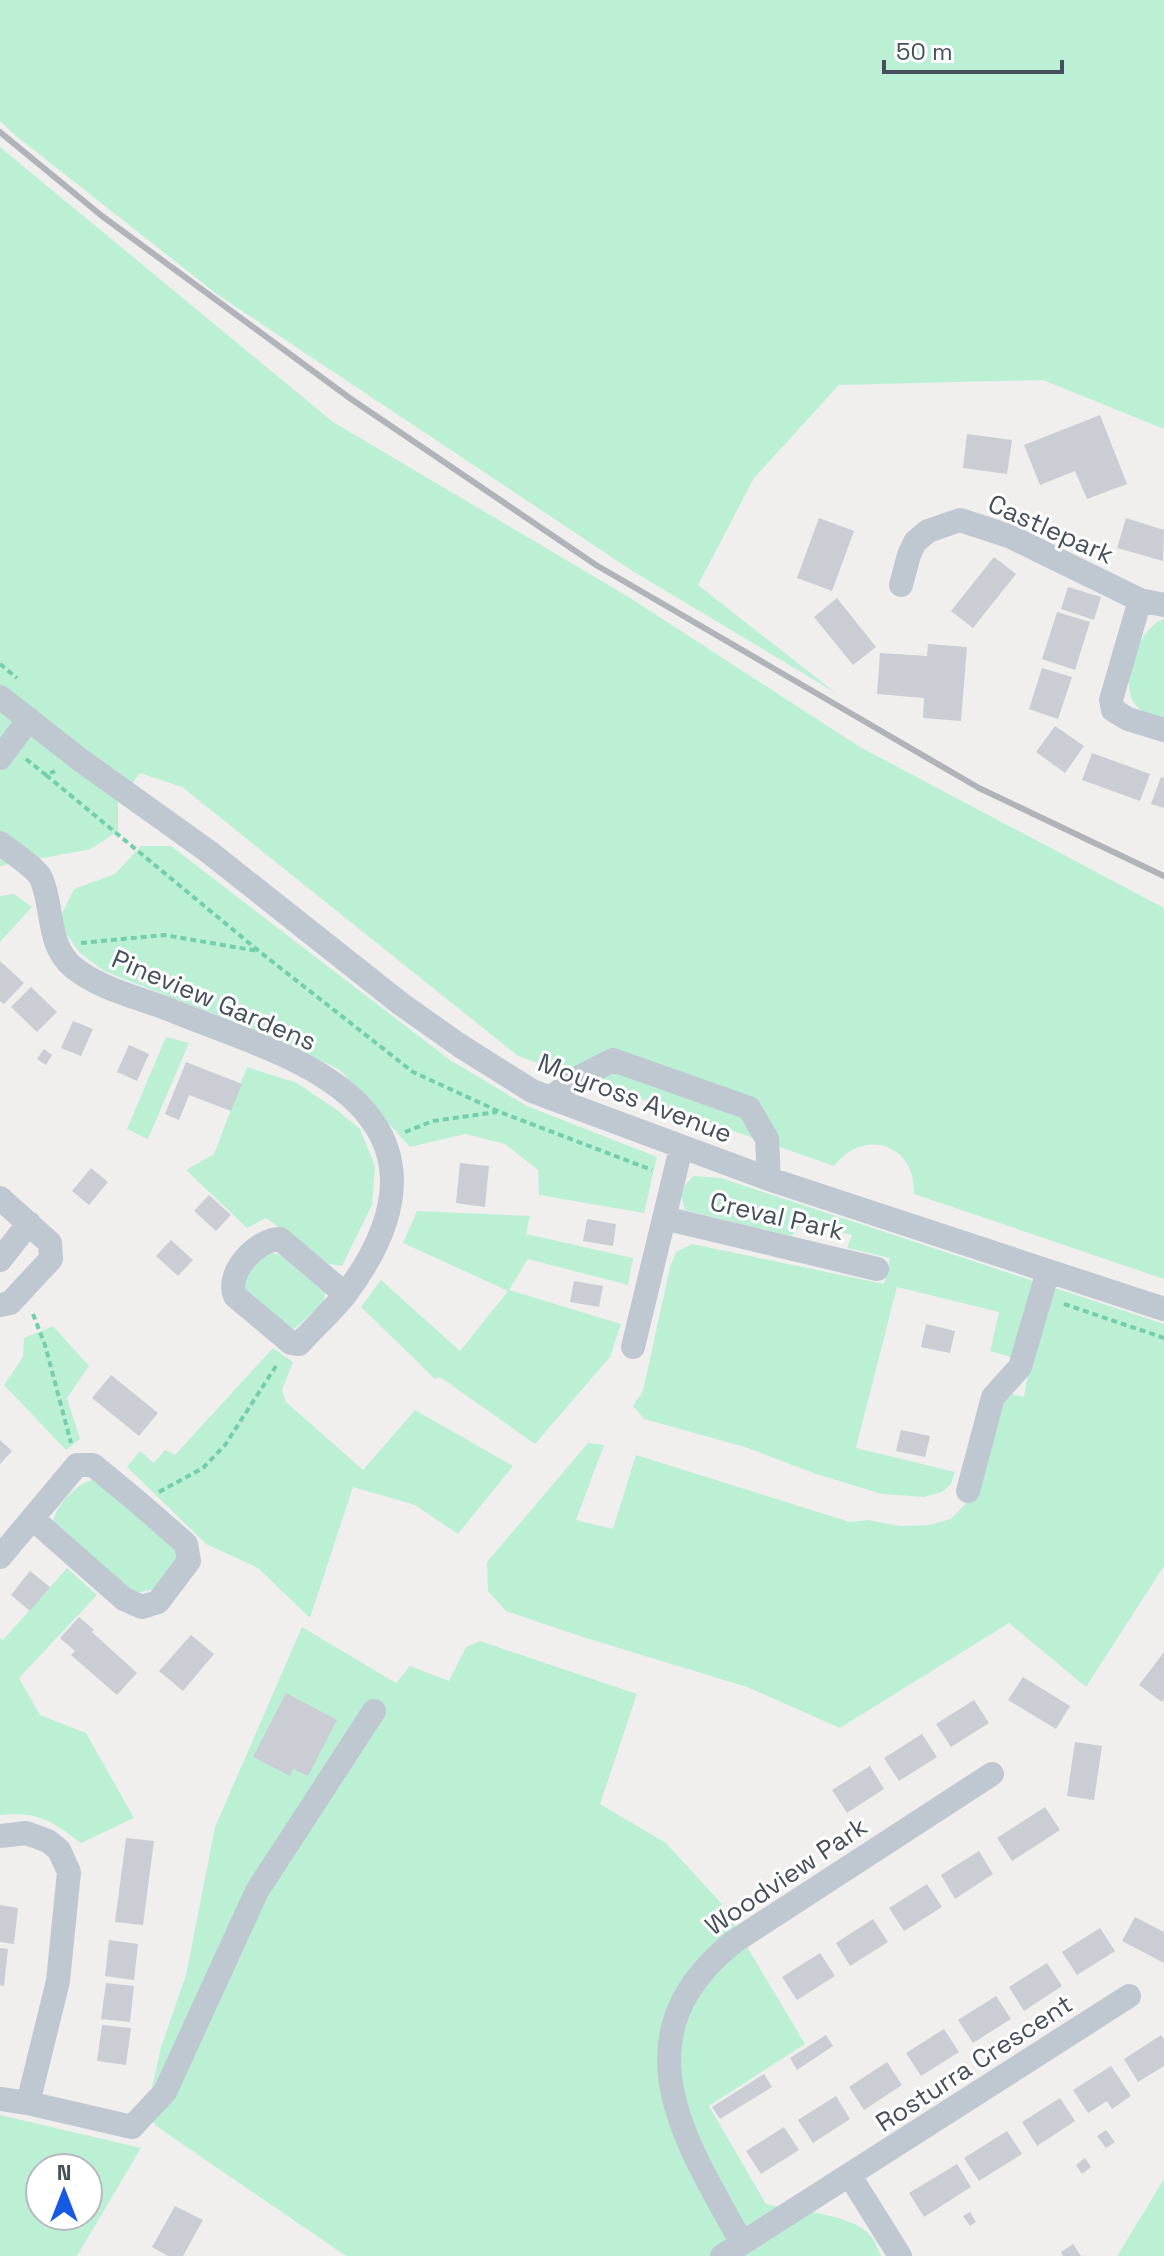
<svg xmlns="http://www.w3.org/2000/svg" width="1164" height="2256" viewBox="0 0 1164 2256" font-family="'Space Grotesk',sans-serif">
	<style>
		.green { fill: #bcf0d5; fill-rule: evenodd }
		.building { fill: #cacdd4 }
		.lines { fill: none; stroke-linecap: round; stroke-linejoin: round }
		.path { stroke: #73ceab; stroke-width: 4; stroke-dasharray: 6 4; stroke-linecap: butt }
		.minor { stroke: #bfc7d1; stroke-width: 24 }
		.rail { stroke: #b0b3b9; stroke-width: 6 }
		.labels { text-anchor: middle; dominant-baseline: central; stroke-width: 6; stroke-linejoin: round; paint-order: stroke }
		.street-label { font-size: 26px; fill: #46505c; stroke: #fff }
	</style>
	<rect width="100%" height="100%" fill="#f1efee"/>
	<path class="green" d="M0,0h1164v429l-121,-49 -204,5 -85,93 -56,107 138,108 -202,-121 -416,-277 -202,-159 -16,-15z
		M0,147l333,275 294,174 233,151 304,161v371l-250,-85c2,-50 -50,-67 -80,-28l-316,-110 -336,-269 -42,-14 -22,30v28l-27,18 -91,17z
		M1164,619v101c-13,-4 -24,-7 -31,-19 -13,-21 7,-75 31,-82z
		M141,846h30l279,214 77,46 130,51 -13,56 -105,-18 -1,-25 -33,-26 -40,-10 -55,13 -70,-77 -60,-30 -176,-69 -25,-19 -21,-30 16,-33 41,-15z
		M14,894l18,13 -32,35v-46z
		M166,1037l23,6 -41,96 -21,-10z
		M247,1067l50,16 40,27 23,19 15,37 -3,39 -30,61 -13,-2 -63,-46 -19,10 -61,-58 28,-16z
		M693,1176l28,2 443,146v242l-78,121 -77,-64 -169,105 -93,-41 -161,-49 -80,-27 -18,-20 -1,-29 101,-119 16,2 -28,75 37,9 23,-74 214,67 18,-2 32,6 29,-1 22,-6 25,-26 29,-101 19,5 6,-34 -40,-12 9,-39 -102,-25 -41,161 99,24 -4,12 -9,8 -18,5 -42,-3 -66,-20 -71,-27 -101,-28 -11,-13 10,-15 27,-124 6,-15 16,-8 192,40 6,-26 -43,-10 5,-13 -49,-12 -12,13 -106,-26 -5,-19z
		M417,1211l113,5 -4,18 107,24 -5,27 -100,-26 -19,31 112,34 -11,33 -75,87 -95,-67 -5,2 -74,-72 20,-27 79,71 48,-60 -105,-48z
		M269,1252l11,3 45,38 -1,9 -32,29 -48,-41 1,-14z
		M53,1326l36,40 -22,32 13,41 -14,11 -62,-65 19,-28 1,-19z
		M273,1348l20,14 -11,28 4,12 77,68 52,-60 98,56 -55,68 -43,-29 -62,-18 -43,131 -52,-50 -52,-24 -79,-77 13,-16 14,12 11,-13 10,5z
		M96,1479l81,69 1,11 -26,31 -18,3 -81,-71c4,-18 24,-40 43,-43z
		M67,1568l30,27 -78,83 21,37 46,18 48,85 -53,25c-29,-22 -43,-32 -81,-28v-177l3,2z
		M302,1627l94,56 14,-17 39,15 17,-34 14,-6 157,53 -37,110 66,39 55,60 84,141 -96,62 57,98c27,6 85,10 103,30 6,6 9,15 12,22h-535l-190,-130 -9,-16 14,-63 25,-72 29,-148z
		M0,2115l141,33 -64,108h-77zM88,2168v48h-48v-48z
		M1164,2179v77h-47z"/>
	<path class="building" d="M1100,415l27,69 -40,15 -12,-28 -35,14 -16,-40z
		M967,434l45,6 -5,34 -44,-6z
		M819,518l35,13 -22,60 -35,-13z
		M1126,518l38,12 -1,31 -46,-13z
		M994,557l22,17 -43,54 -22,-17z
		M1068,587l33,10 -7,23 -33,-11z
		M837,598l39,49 -23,18 -39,-48z
		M1057,612l33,10 -15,48 -33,-11z
		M928,644l39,3 -6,74 -38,-3 1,-20 -47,-4 3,-41 47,3z
		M1042,668l30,9 -14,42 -29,-10z
		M1055,726l29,20 -19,27 -29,-21z
		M1092,753l58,21 -10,27 -58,-21z
		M1161,777l3,1v30l-13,-4z
		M0,961l24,22 -20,21 -4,-3z
		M31,987l26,25 -20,20 -26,-25z
		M73,1021l20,8 -12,27 -20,-8z
		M129,1045l20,9 -12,27 -20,-9z
		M44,1049l8,6 -6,10 -9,-6z
		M186,1062l56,22 -11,27 -42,-16 -10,25 -14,-6z
		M460,1163l29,3 -4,41 -29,-4z
		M91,1168l17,14 -19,23 -17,-14z
		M209,1195l22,20 -15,16 -22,-20z
		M587,1219l29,5 -3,22 -30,-5z
		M171,1240l22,20 -15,16 -22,-20z
		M574,1281l29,5 -4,21 -29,-5z
		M926,1324l29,7 -5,22 -29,-6z
		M111,1375l47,38 -19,23 -47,-38z
		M901,1430l29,6 -5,21 -29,-6z
		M0,1440l12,11 -12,13z
		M30,1571l20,16 -20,24 -19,-16z
		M79,1617l15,13 -2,2 45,41 -20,22 -46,-40 4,-4 -15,-13z
		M191,1635l23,19 -31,37 -24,-20z
		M1164,1652v47l-2,3 -23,-17z
		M1023,1677l47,29 -14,23 -48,-29z
		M286,1693l51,27 -29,56 -15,-7 -3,7 -37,-19z
		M974,1700l15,23 -38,24 -15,-23z
		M922,1734l15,23 -38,24 -15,-23z
		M1075,1742l27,4 -8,54 -27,-4z
		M870,1766l14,23 -37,24 -15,-23z
		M1045,1807l15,23 -48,31 -15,-23z
		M126,1838l28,3 -11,84 -28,-3z
		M979,1851l14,23 -38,25 -14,-24z
		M927,1884l15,23 -38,24 -15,-23z
		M0,1905l18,3 -4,36 -14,-2z
		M1135,1917l29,15v31l-42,-22z
		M873,1919l15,23 -38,24 -14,-23z
		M1100,1928l15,23 -38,24 -15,-23z
		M109,1940l29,4 -4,36 -29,-4z
		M0,1948l8,1 -4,37 -4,-1z
		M820,1953l15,23 -38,24 -15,-23z
		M1047,1963l15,23 -38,25 -15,-24z
		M106,1983l28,3 -4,36 -29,-3z
		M996,1996l15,23 -38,24 -15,-23z
		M102,2025l29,3 -5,37 -29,-4z
		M944,2029l15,23 -38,24 -15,-23z
		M826,2035l7,11 -36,24 -7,-12z
		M1161,2035l3,4v27l-26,16 -14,-23z
		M887,2062l15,23 -38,25 -15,-23z
		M1111,2066l20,30 -19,13 -5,-8 -19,12 -15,-23z
		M764,2074l8,13 -52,32 -8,-12z
		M836,2096l14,23 -37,24 -15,-23z
		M1060,2098l15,23 -38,25 -15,-24z
		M784,2127l15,23 -38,24 -15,-23z
		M1106,2130l9,12 -9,6 -9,-12z
		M1007,2131l15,23 -43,27 -15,-23z
		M1085,2158l6,9 -9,7 -6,-9z
		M957,2164l14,23 -47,30 -15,-24z
		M175,2206l28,14 -20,36h-15l-16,-9z
		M970,2212l6,10 -6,4 -7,-10z
		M1073,2244l8,12h-18l-2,-4z"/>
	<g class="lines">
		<path class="path" d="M0,664l17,14
			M26,759l20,16 9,-4
			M46,775l214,177 153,120 87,40 152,58
			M81,943l83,-8 94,16
			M405,1132l28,-11 64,-9
			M1064,1304l100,34
			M33,1314l12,31 26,98
			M159,1492l44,-24 22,-23 53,-82"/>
		<path class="minor" d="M901,585l8,-30 6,-13 13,-11 32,-11 49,16 131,64 24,5
			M1140,600l-29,100 2,10 15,9 36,11
			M0,697l79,62 130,93 192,152 58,41 73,46 237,88 395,130
			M0,758l29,-39
			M0,843c10,8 36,25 41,35 13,29 5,68 33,90 27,21 62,29 94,41 48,20 113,40 156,68 93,59 81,138 21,218 -14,17 -31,33 -46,49l-8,-1 -56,-47c-10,-23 22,-57 45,-57l65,55
			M550,1098l26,-19 37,-19 136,48 18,31 2,40
			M0,1198l50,45 1,16 -41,44 -10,2
			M664,1218l213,51
			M0,1260l29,-37
			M633,1347l48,-199
			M968,1491l25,-94 27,-30 28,-96
			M0,1557l77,-92h16l46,38 47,41 3,17 -31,41 -16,5 -18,-8 -91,-80
			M0,1836l26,-3 22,8 11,9 10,22 -11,109 -30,122
			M0,2099l28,4 104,24 33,-35 92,-201 117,-180
			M850,2176l50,80
			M742,2243c-59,-105 -126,-208 -7,-302l257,-167
			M722,2256l407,-260"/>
		<path class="rail" d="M0,132l102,84 249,183 245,166 383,223 185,88"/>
	</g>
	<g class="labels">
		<g class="street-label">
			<text transform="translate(1051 529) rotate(24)">Castlepark</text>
			<text transform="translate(214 1000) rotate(23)">Pineview Gardens</text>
			<text transform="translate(635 1098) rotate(21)">Moyross Avenue</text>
			<text transform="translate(777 1216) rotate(13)">Creval Park</text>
			<text transform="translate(786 1876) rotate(-34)">Woodview Park</text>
			<text transform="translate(974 2063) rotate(-33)">Rosturra Crescent</text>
		</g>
	</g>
	<g transform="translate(64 2192)"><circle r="38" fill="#ffffff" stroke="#b5b9be" stroke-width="2"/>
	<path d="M0-6L14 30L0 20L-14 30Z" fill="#165ae3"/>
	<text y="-12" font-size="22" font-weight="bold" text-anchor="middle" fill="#46505c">N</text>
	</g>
	<path d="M884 60v12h178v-12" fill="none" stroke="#46505c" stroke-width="4"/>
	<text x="896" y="60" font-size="24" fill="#46505c" stroke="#ffffff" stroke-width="6" paint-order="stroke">50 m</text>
</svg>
